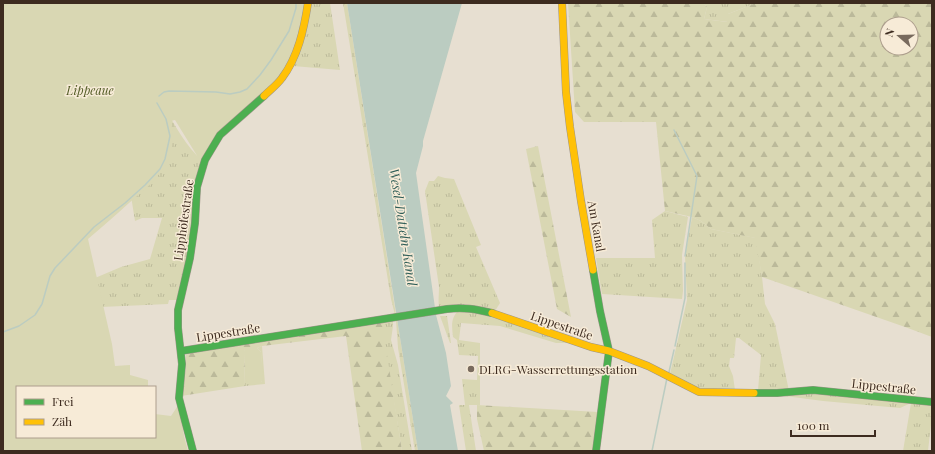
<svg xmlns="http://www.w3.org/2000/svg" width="935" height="454" viewBox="0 0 935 454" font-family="'Playfair Display',serif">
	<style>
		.grass { fill: url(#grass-tufts) }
		.forest { fill: url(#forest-firs); fill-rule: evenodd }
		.park { fill: #d9d7b3 }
		.water { fill: #bbccc1 }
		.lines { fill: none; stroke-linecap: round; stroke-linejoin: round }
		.stream { stroke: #bbccc1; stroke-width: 1.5 }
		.fast-casing { stroke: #9d9489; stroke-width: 8 }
		.slow-casing { stroke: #9d9489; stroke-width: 8 }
		.fast { stroke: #4caf50; stroke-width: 7 }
		.slow { stroke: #ffc107; stroke-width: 7 }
		.poi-dot { fill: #786a5d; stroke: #f7ebd7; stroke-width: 1.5 }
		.labels { text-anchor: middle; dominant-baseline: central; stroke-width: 3; stroke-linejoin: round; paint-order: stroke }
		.park-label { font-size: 12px; font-style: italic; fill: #525b25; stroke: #f7ebd7 }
		.street-label { font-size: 12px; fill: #3d2b1f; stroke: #f7ebd7 }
		.poi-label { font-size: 12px; fill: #3d2b1f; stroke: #f7ebd7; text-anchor: start }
		.water-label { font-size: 13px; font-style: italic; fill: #2e5d57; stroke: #f7ebd7 }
	</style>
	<defs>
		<pattern id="grass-tufts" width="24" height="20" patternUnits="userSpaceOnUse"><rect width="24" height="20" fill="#d9d7b3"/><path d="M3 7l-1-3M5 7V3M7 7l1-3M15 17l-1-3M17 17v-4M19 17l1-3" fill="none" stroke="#bbb99a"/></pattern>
		<pattern id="forest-firs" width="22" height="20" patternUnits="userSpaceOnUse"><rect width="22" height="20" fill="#d9d7b3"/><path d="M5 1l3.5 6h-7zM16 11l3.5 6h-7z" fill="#bbb99a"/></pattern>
	</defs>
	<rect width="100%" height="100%" fill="#e7dfd1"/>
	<path class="grass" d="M311,3h19l10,67 -47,-4z
		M343,3h4l49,312h-1l-4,-16z
		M703,3h53l-28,11v8l-24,-3 3,-12z
		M164,107c11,18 22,40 39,54l-6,18 -6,39 -2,36 -11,46h-9l-1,4 -67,3 -84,80v50l-14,14v-140l81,-76 11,43 26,-11 29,-8 12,-41h-20l-7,3 -4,-25z
		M438,176l7,2 9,1 27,66 -5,2 24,56 -5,8 -56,-3c-1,-8 0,-13 0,-21l-14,-96 4,-10h5z
		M665,211l23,6 -6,38 1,36 -1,8 -80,-5 -6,-36h59l-3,-38z
		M692,217l9,4 10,8 45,9 6,39 3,27 10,20 14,67 -31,-1 3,-35 -22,-17h-3l-2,20h-4l-1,8 4,10 2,14 -33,-1 -4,-1 -28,-14 17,-74 -2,-44z
		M459,310l21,1 89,32h-13l-56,-17 -39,-3 -2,17 21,3v62h-11l7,46h-10l-7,-46h6l-3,-26 15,1 1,-24 -19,-1 -2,-15 -4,-3c-1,-10 -3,-19 6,-27z
		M440,316h7l4,27h-1z
		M397,319l21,132h-3l-17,-103 -2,-28z
		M385,321h8v5l-2,14 7,25 14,86h-10l-20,-122z
		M262,346l3,38 -20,2 -1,-36 18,32 -1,-30 -4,-4z
		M809,393l123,12v11l-4,35h-25l8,-48 -11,5 -77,-7 -38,-5z"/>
	<path class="forest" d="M568,3h135l4,4 -3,12 23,3 1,-8 28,-11h176v334l-27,-10 -143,-50 -7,-39 -44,-9 -10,-8 -9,-4 -27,-6 -9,-89h-72l-9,-10zM887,24h24v24h-24z
		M538,146l33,171 -14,-8 -31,-160z
		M385,321l-2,8 19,122h-40l-16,-115 -84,10 -5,2h-13l1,38 -64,10 5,-28v-13l6,-3z
		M477,405l121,7 -5,39h-109l-7,-32z"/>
	<path class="park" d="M3,3h306l-21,66 -64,62 -22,35 -6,-12 -21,-34 -4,1c2,12 3,28 -3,39 -8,18 -24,30 -39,43 -13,12 -27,24 -41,36l24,105 3,22 15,-1v10l18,5v7h-131v50h138v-23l16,2 6,-9h2l3,10v5l2,14 4,15h-185z
		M244,348h13l4,4 2,27c-3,7 -13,7 -17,1z"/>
	<path class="water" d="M347,3h115l-39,138v5l-7,27 20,142 10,38 5,33 -5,10 7,7 -3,2 8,46h-40z"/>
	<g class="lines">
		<path class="stream" d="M159,96l5,-4 5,-1 47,1 14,2 10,-2 7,-3 13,-14 11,-15 18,-29 7,-23v-5
			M674,130l23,46 -12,80
			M3,332l16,-6 16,-11 7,-11 8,-28 5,-8 39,-41 31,-24 20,-18 15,-16 5,-10 5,-23 -4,-17 -9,-16
			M675,346l10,-48v-35
			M669,372l5,-22
			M652,451l15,-73"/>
		<g class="fast-casing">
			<path id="fast" d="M593,270l7,41 9,40 -13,100
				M181,351l266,-42c17,-2 28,0 45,4
				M754,393h23l36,-3 119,12
				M193,451l-14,-53 3,-34 -4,-36v-18l12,-52 5,-35 2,-36 8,-27 15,-25 44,-39"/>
		</g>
		<g class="slow-casing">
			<path id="slow" d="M562,3l4,89 4,35 11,74 12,69
				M264,96c6,-6 13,-11 18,-18 16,-21 22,-49 26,-75
				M492,313l99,34 18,4 39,15 51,26 55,1"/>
		</g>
		<use href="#fast" class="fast"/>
		<use href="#slow" class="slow"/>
	</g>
	<circle class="poi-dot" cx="471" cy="369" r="4"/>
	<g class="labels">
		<g class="park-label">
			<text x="90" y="90">Lippeaue</text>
		</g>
		<g class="street-label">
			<text transform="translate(183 220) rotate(-82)">Lipphöfestraße</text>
			<text transform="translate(597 226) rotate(80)">Am Kanal</text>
			<text transform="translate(562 325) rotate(19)">Lippestraße</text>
			<text transform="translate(228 332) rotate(-9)">Lippestraße</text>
			<text transform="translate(884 386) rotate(6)">Lippestraße</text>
		</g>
		<g class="poi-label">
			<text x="479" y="369">DLRG-Wasserrettungsstation</text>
		</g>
		<g class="water-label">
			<text transform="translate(404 227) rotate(81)">Wesel-Datteln-Kanal</text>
		</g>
	</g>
	<rect width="935" height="454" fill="none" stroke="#3d2b1f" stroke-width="8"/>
	<rect x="16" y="386" width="140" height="52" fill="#f7ebd7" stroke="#ad9e8d"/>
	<rect x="24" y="399" width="20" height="6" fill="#4caf50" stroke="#ad9e8d"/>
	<text x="52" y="406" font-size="12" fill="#3d2b1f">Frei</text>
	<rect x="24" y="419" width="20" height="6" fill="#ffc107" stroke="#ad9e8d"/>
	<text x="52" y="426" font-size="12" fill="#3d2b1f">Zäh</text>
	<g transform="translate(899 36) rotate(290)"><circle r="19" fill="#f7ebd7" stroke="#ad9e8d"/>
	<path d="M0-3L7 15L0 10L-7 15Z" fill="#786a5d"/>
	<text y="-6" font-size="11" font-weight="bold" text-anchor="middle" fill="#3d2b1f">N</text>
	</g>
	<path d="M791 430v6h84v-6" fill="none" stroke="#3d2b1f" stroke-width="2"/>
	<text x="797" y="430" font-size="12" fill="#3d2b1f" stroke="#f7ebd7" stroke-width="3" paint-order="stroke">100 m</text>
</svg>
